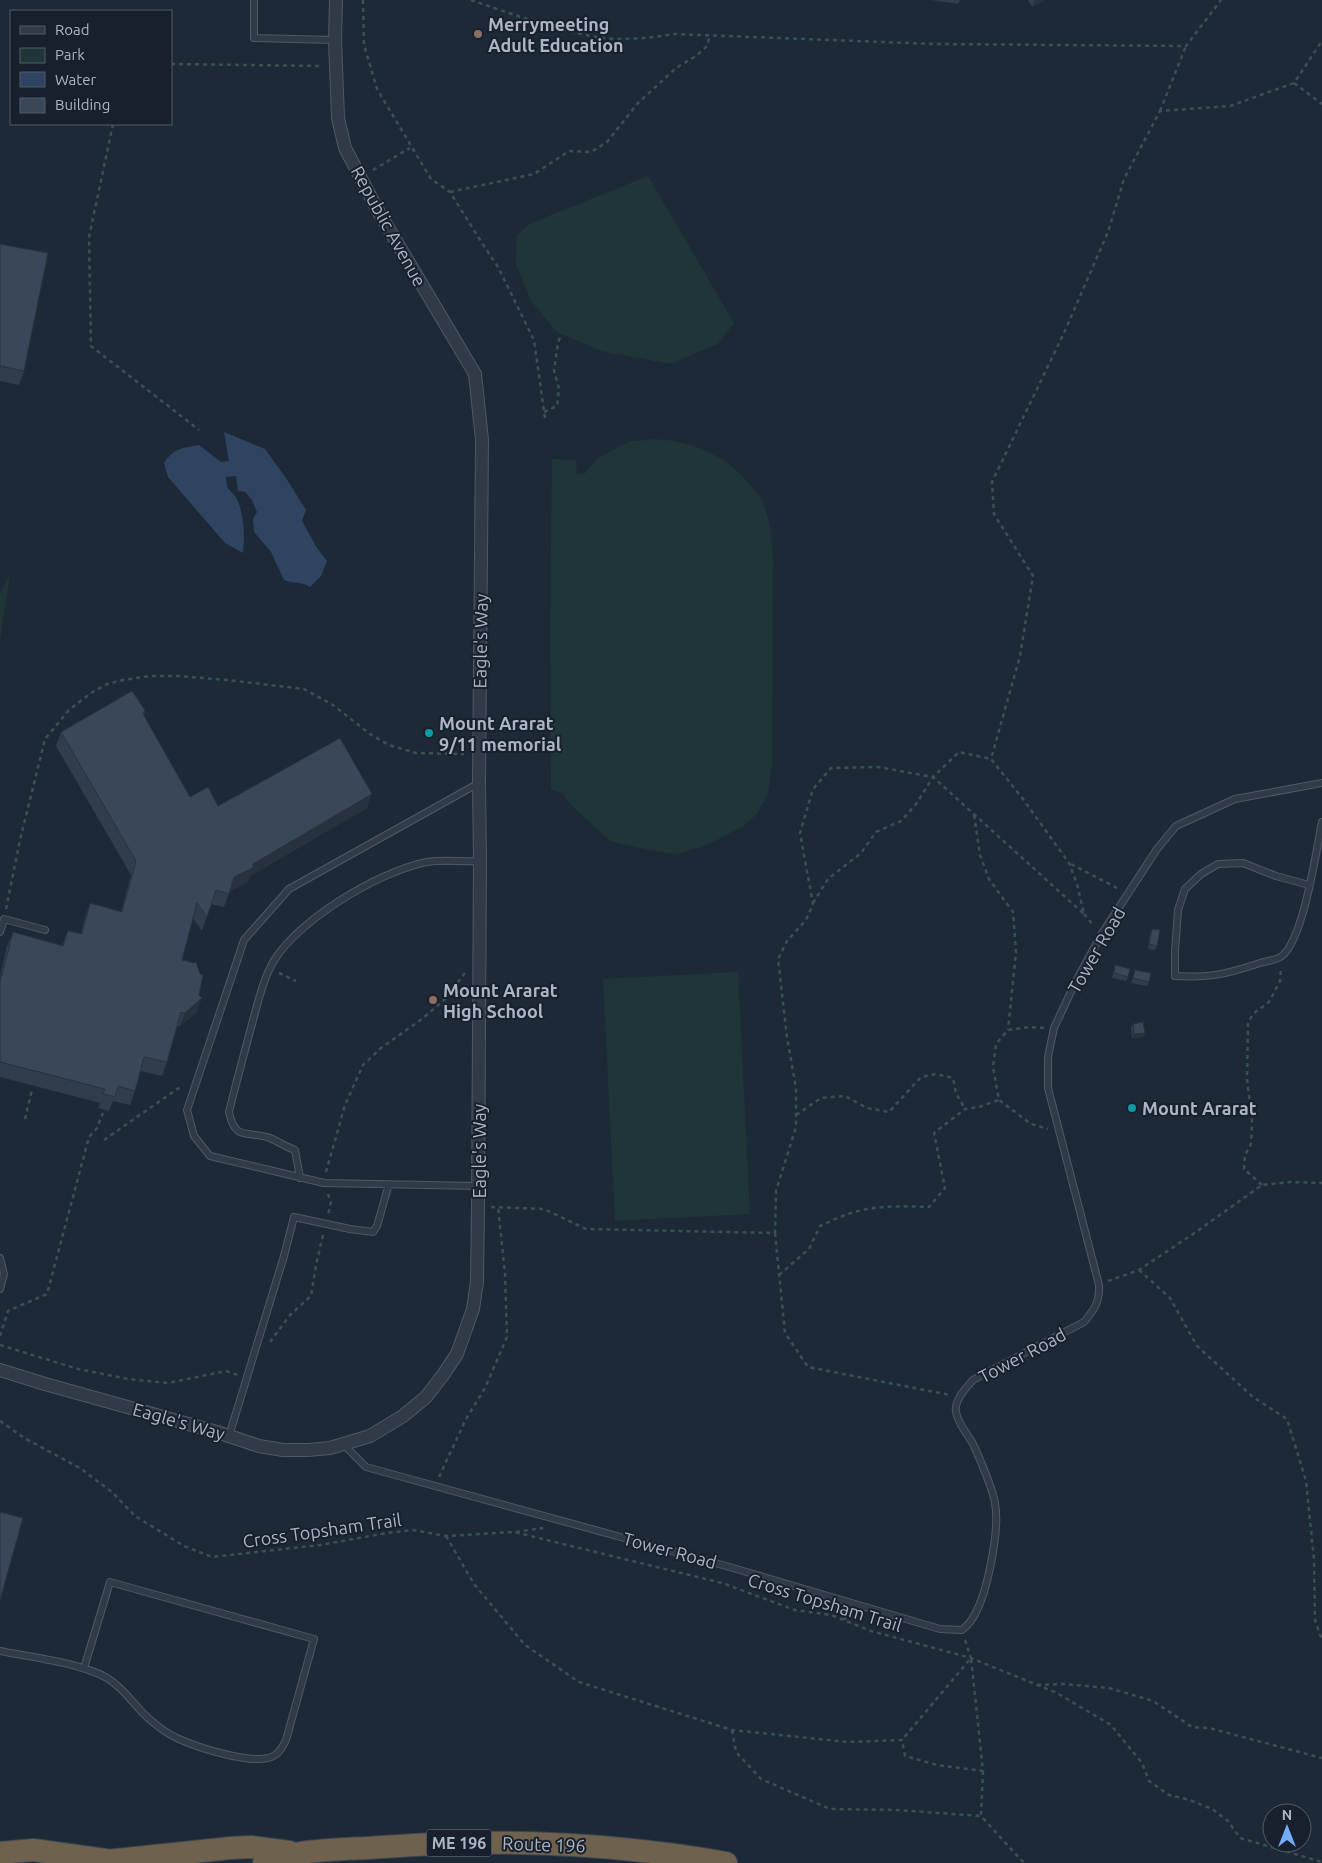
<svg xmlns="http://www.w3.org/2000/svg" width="1322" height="1863" viewBox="0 0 1322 1863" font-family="Ubuntu,sans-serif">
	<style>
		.green { fill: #203538 }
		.water { fill: #2f4460 }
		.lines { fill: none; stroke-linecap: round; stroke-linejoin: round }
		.lane-casing { stroke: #4f5866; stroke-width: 8 }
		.street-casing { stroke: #4f5866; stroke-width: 14 }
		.highway-casing { stroke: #3c4552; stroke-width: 24 }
		.path { stroke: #3a5153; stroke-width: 2.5; stroke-dasharray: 4 4; stroke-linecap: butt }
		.lane { stroke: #313b48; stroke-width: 6 }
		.street { stroke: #313b48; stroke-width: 12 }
		.highway { stroke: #6e614e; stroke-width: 22 }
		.wall { fill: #313d4c }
		.shaded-wall { fill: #28323e }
		.building { fill: #394758; stroke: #28323e }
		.education-dot { fill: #8d6e63; stroke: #17202c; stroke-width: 2 }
		.culture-dot { fill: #0f9aa8; stroke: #17202c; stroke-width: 2 }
		.labels { text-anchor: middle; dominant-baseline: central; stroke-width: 4; stroke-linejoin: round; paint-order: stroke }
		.shield { fill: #17202c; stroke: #7f8897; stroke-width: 1 }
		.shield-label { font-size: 16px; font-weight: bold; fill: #abb5c5 }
		.poi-label { font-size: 18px; font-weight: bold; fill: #abb5c5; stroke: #17202c; text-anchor: start }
		.street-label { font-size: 18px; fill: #abb5c5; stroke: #17202c }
	</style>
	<rect width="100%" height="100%" fill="#1e2937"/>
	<path class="green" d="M648,176l86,147 -16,21 -48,20 -69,-13 -44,-19 -26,-31 -15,-37 1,-29 14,-12z
		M655,439c40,3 71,16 97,48 3,4 7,8 9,12 10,18 10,41 12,61l-1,205 -4,29 -12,21 -13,11 -24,13 -16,8 -28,7 -31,-5 -34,-8 -40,-37 -7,-11 -12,-3 -1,-162 2,-169 24,1 1,14h7l14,-16 30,-16z
		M10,574l-10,67v-48z
		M738,972l12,242 -135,7 -12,-242z"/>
	<path class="water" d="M224,432l41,17 21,29 20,32 -4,11 15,27 10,13 -6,15 -11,11c-9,-6 -16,-3 -26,-7l-13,-28 -17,-20 -1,-13 4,-7 -5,-12 -7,-8 -7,-1 -2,-15 -10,1 1,10c3,4 8,8 10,12 7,16 8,37 6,54l-18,-10 -57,-66 -4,-14c10,-15 18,-15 35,-18l22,17 8,-1z"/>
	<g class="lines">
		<g class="lane-casing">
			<path id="lane" d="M254,0v38l81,2
				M1309,885l-33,-9 -33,-13 -25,1 -17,10 -16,15 -7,21 -3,41v25c35,2 52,-2 85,-13 6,-2 17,-3 22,-7 22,-18 34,-105 40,-134
				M0,932l4,-13 41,11
				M300,1178l-5,-28c-9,-3 -16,-8 -25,-12 -22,-8 -35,4 -41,-26 7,-29 15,-58 23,-88 5,-18 9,-37 17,-54 20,-46 110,-99 158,-108 17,-3 36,0 53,-1
				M478,1186l-154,-3 -114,-27 -16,-20 -7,-26 57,-170 45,-51 190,-106
				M0,1258l4,16 -4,15
				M229,1436l55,-180 10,-39 56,12 23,3 4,-6 12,-42
				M344,1445l22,22 360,99 214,63 22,1c3,-3 6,-5 8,-8 17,-22 30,-92 25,-119 -2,-13 -15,-44 -21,-57 -5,-11 -16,-21 -18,-34 -2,-12 10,-24 17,-32l111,-58c10,-12 16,-20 15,-37l-51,-197v-31l6,-29 21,-45 26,-48 56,-86 19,-23 59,-27 87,-16
				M0,1651c30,6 82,12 107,27 17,10 27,27 41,40 8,7 21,17 31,21 20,9 68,24 89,19 10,-2 14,-10 18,-18l28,-101 -204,-57 -26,86"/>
		</g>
		<g class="street-casing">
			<path id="street" d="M0,1370l45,14 172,48 42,14 24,4h25l22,-2 40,-12 33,-20 23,-19 17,-22 14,-21 16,-45 4,-27 1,-76 2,-345 -1,-78 3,-343 -7,-66 -98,-165 -32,-61 -7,-30 -3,-78 1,-40"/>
		</g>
		<g class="highway-casing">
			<path id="highway" d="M0,1853l33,-3 72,10
				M88,1863l143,-15 20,-1 38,5
				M264,1863c12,-3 24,-8 36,-10 27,-4 56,-4 83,-6 115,-9 230,-4 343,16"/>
		</g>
		<path class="path" d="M363,0l1,45 13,44 54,90 19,13 32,51 16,24 36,73 11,78
			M471,0c41,14 84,30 126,37 22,4 56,1 77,-3l261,10 251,2 35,-46
			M171,64l151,2
			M1294,83l28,21
			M1160,111l26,-65
			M113,124l-24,113 2,109 108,84
			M373,170l37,-22
			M450,192l84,-18 35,-23 22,1 16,-10 31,-39 38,-35 20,-12 11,-10 3,-11
			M544,412l13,-6 2,-17 -5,-18 4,-28 3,-9
			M974,815l6,40 9,24 24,33 3,40 -8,78
			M1071,864l48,25
			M813,903l15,-24 33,-26 15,-21 25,-11 15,-17 17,-27 26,-25 32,7
			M6,909l14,-69 25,-101 24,-29 22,-17 16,-9 16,-4 27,-4h28l49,4 77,9 29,16 37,29 19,11 27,8 48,1
			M1084,914l10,12
			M279,973l17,8
			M1044,1028l-14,-1 -22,3 -12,14 -3,23 6,33 32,24 17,5
			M796,1115l25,-17 24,-2 22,12 22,4 32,-35 15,-3 17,4 3,15 9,16
			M25,1119l7,-29
			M104,1140l79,-55
			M326,1172l19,-67 18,-40 18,-17 41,-29 23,-20 20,-26
			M1262,1185l-18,-16 1,-14 6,-11 1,-23 -5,-42 1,-56 5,-9 16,-12 11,-21 1,-13
			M328,1194l3,8 -3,13
			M491,1207l53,2 42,20 189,4 1,-42 20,-64v-39l-9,-51 -9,-78 9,-18 19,-21 7,-16 -13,-71 13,-44 18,-21 47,-1 55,10 151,137 -7,-30 -8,-21 -46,-64 -32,-40 29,-103 13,-80 -39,-62 -2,-32 72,-149 44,-101 16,-53 36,-68 70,-5 64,-23 28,-42
			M775,1233l10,100 23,34 142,28
			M1139,1270l31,28 27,48 56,51 34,22 19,62 8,79 1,60 7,20
			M779,1275l30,-26 11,-23c9,-4 19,-9 28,-12 26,-9 55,-8 81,-7l16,-19 -11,-55 31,-24 14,-2 20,-7
			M1108,1281l31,-11 57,-38 66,-47 29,-3 31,1
			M0,1336l8,-25 39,-17 42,-157 8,-9 6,-15
			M270,1342l20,-27 21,-19 5,-31 7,-30
			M0,1345l78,24 50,10 40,4 58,-12 12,4
			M0,1421l26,18 54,29 33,25 22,23 49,30 28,11 108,-12 67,-12 26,-3 33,6 68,-4 208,51 73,27 36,5 40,16 100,27 86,35 54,32 31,38 7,18 20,14 21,5 22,9 16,12 12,17 82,24
			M439,1477l27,-58 19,-31 22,-51 -2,-63 -7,-67
			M516,1532l27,-4
			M446,1536l28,48 51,61 54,37 153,48 115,12 55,-2 3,16 32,9 46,6 -12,-113 -69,82
			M843,1619l14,-2
			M965,1640l6,18
			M1037,1685l27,-1 45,4 44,13 39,26 17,1 113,30
			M732,1730l4,22 25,27 69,30 67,1 84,6
			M983,1771l-2,45 41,45 4,2"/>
		<use href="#lane" class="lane"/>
		<use href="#street" class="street"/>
		<use href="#highway" class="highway"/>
	</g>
	<path class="wall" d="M931,0h29l-2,4z
		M1028,0h17l-13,7z
		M0,244l24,127 -5,14 -19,-4z
		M145,710l-1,5 46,82 28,9 149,2 -117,68 -2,6 -18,9 -6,16 -13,-3 -9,27 -9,-13 -11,42 17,35 -2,17 -18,15 -2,-1 -10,36 -5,14 -21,-5 -6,20 -5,14 -17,-4 -4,10 -11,-3 2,-5 -100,-26v-101l7,-30 6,-14 49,13 6,-14 13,3 4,-17 5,-14 31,9 10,-37 -75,-129 5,-14z
		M1152,929l5,17 -2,4 -7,-1 2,-15z
		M1115,965l13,12 -2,4 -14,-3z
		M1135,970l14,12 -2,4 -16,-3z
		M1133,1024l10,13 -11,1 -1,-10z"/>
	<path class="shaded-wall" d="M1035,0h10l-13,7z
		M372,794l-5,14 -117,68 -2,6 -20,9 6,-14 19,-13z
		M202,998l-5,14 -18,15 6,-14z
		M1145,1033l-2,4 -11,1 2,-4z"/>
	<path class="building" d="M0,244l48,9 -24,118 -24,-5z
		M132,691l13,19 -2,4 47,83 18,-10 10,19 122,-68 32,56 -119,70v4l-19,9 -5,17 -13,-4 -9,27 -10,-14 -15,57 12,3 2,-1 4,12 3,1 -4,20 3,3 -17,15 -4,-1 -14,50 -23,-5 -9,34 -17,-5 -3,11 -12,-3 2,-5 -105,-27v-80l13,-50 50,14 5,-15 14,3 8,-31 32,9 14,-51 -75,-129z
		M1152,929l8,1 -3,16 -8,-2z
		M1115,965l15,4 -2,8 -14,-4z
		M1135,970l16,3 -2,9 -16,-4z
		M1143,1022l2,11 -11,1 -1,-10z
		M0,1512l23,6 -23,82z"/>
	<g class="education-dot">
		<circle cx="478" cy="34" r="5"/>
		<circle cx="433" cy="1000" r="5"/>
	</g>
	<g class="culture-dot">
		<circle cx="429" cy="733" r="5"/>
		<circle cx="1132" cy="1108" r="5"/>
	</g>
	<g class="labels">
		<rect class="shield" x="426.5" y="1829.5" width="65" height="27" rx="4"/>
		<g class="shield-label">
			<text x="459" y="1843">ME 196</text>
		</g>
		<g class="poi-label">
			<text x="488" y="24">Merrymeeting<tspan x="488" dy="21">Adult Education</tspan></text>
			<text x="439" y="723">Mount Ararat<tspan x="439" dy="21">9/11 memorial</tspan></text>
			<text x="443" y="990">Mount Ararat<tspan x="443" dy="21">High School</tspan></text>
			<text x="1142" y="1108">Mount Ararat</text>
		</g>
		<g class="street-label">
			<text transform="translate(389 226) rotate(61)">Republic Avenue</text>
			<text transform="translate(480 641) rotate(-89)">Eagle's Way</text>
			<text transform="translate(1096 950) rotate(-60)">Tower Road</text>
			<text transform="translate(479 1151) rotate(-90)">Eagle's Way</text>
			<text transform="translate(1022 1355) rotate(-28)">Tower Road</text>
			<text transform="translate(179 1421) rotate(16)">Eagle's Way</text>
			<text transform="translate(322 1530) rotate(-8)">Cross Topsham Trail</text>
			<text transform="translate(670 1550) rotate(15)">Tower Road</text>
			<text transform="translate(825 1602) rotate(17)">Cross Topsham Trail</text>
			<text transform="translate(544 1844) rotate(2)">Route 196</text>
		</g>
	</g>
	<rect x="10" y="10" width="162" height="115" fill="#17202c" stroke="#525c69"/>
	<rect x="20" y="26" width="25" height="8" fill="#313b48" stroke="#525c69"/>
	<text x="55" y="35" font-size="15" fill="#abb5c5">Road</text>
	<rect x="20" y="48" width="25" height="15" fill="#203538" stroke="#525c69"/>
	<text x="55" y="60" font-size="15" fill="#abb5c5">Park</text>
	<rect x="20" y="72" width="25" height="15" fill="#2f4460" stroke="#525c69"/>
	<text x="55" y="85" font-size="15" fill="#abb5c5">Water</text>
	<rect x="20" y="98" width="25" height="15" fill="#394758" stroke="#525c69"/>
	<text x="55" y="110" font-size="15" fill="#abb5c5">Building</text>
	<g transform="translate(1287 1828)"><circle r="24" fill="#17202c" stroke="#525c69"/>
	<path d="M0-4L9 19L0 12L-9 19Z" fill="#76acff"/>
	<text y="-8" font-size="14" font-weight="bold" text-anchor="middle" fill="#abb5c5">N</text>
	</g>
</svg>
